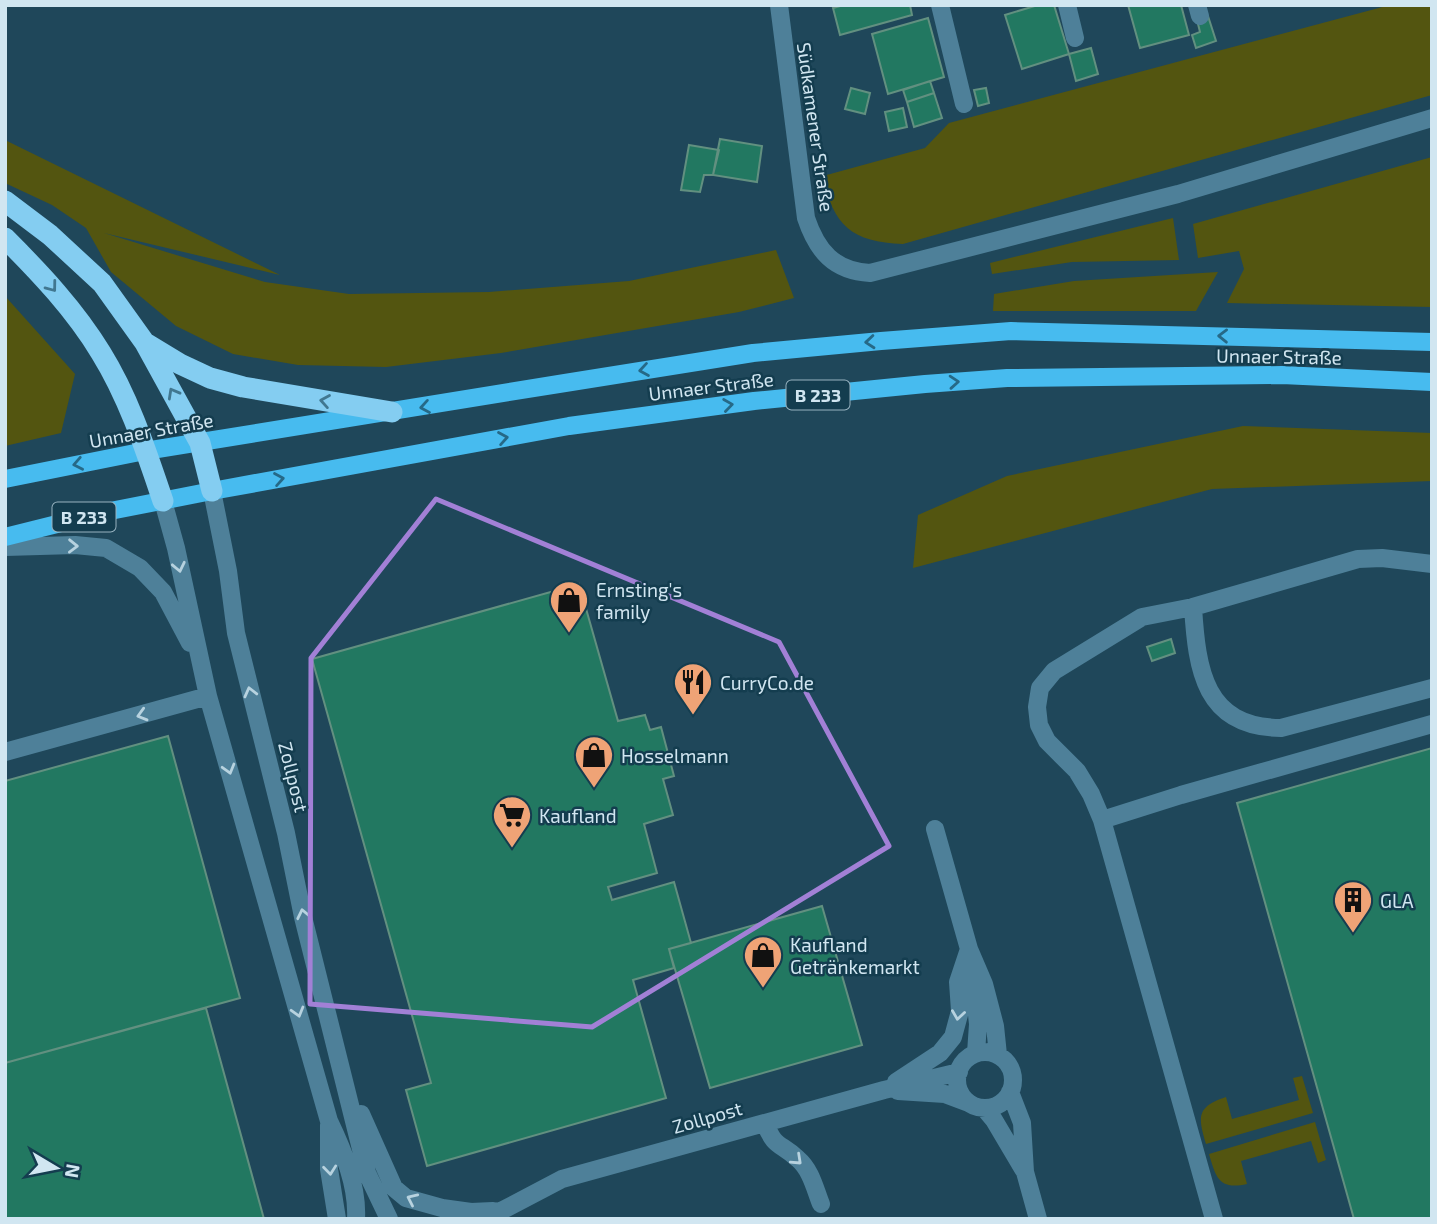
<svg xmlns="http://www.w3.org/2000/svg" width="1437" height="1224" viewBox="0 0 1437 1224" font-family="'Exo 2',sans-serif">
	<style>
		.green { fill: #535510 }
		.building { fill: #227861; stroke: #629080; stroke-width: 2 }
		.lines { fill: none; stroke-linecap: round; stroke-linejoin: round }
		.minor { stroke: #4e8099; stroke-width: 18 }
		.major { stroke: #47bbef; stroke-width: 18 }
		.highway { stroke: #84cdf1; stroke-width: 21 }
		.oneway { stroke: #417790 }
		.oneway2 { stroke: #266987 }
		.oneway3 { stroke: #b7d2df }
		.marked { fill: none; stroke: #a280d6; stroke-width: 5; stroke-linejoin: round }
		.labels { text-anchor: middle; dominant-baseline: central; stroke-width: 5; stroke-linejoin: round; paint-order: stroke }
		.shield { fill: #143d4f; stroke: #98b3c0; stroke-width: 2 }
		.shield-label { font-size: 18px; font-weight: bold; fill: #d1e6f1 }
		.street-label { font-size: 19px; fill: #d1e6f1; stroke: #143d4f }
		.poi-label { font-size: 19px; fill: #d1e6f1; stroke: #143d4f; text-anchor: start }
	</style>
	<rect width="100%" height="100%" fill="#1f475a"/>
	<path class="green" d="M1390,5h42v90l-529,149c-51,-2 -70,-18 -80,-68l102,-28 24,-25z
		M5,140l275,135 -176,-42 161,49 84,12 140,-2 140,-11 147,-31 18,48 -55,14 -238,41 -115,14 -88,-2 -65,-11 -57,-28 -65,-54 -25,-44 -34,-23 -47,-22z
		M1432,157v150l-205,-4 17,-34 -5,-18 -41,7 -5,-34z
		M1173,218l6,42 -107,2 -80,12 -2,-11z
		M1218,272l-22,39h-203l1,-17 80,-13z
		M5,296l70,78 -14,59 -56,13z
		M1243,426l189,7v48l-220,8 -299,79 5,-53 89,-39z
		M1302,1076l11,37 -107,31c-8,-27 -10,-37 20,-47l6,22 67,-19 -6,-22z
		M1315,1122l11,38 -8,3 -7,-22 -70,20 6,23c-28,6 -31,-6 -38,-30z"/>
	<path class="building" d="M844,5h66l2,10 -72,20 -7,-27z
		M1038,5h16l15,49 -47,15 -17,-54z
		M1128,5h53l8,30 -49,13z
		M1208,16l8,25 -20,7 -4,-13 8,-3 -3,-12z
		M928,18l16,59 -56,17 -16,-60z
		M1091,48l7,26 -22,7 -7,-27z
		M930,81l4,12 -27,9 -4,-12z
		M851,88l19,5 -5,21 -20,-5z
		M986,88l3,15 -11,3 -4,-16z
		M934,93l8,25 -28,9 -7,-25z
		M903,108l4,19 -18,4 -4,-19z
		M720,139l42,7 -5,36 -44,-7z
		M689,145l30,5 -6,25h-9l-4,17 -19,-2z
		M579,584l39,137 27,-6 5,15 11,-3 13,49 -11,3 10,36 -29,9 13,49 -49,14 4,13 62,-18 17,61 -22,6 5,19 -41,12 33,118 -239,68 -21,-76 25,-7 -119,-424z
		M1171,639l4,14 -23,8 -5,-14z
		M168,736l72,262 -235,65v-282z
		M1432,748v471h-78l-117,-416z
		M822,906l40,139 -152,43 -41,-139z
		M206,1008l58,211h-259v-156z"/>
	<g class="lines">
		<path class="minor" d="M779,5l27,213c11,33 28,53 64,55l308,-79 254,-76
			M940,5l24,99
			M1067,5l8,33
			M1197,5l3,11
			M212,491l16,80 8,62 50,200 17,84 64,256 22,46
			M163,501l13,47 32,148 121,425c14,29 29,65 27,98
			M5,547l70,-2 31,3 34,20 23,24 27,51
			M1432,564l-50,-6 -24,1 -165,48c4,63 11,120 88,121l151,-40
			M5,752l203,-56
			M1102,820l-11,-26 -14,-23 -30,-30 -8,-16 -2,-18 3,-19 14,-17 88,-54 51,-10
			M935,829l34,120 15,35 11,42 3,29
			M973,977l5,47 -2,29
			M957 1080a28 28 0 1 1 56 0a28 28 0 1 1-56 0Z
			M896,1082l44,-29 13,-16 7,-26 -2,-29 11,-33
			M898,1091l47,3 24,9
			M1010,1092l12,31 3,49 13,47
			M984,1108l10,12 29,49
			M361,1114l33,74 12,10 36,10 29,4 22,-1
			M765,1123c10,26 15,19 33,36 13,11 17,30 23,45
			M329,1125v44l8,50
			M478,1219l25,-9 59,-31 322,-89 75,-18
			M1214,1219l-112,-399 79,-25 251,-71"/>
		<path class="major" d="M5,479l140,-28 420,-68 188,-30 128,-12 130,-10 421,11
			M5,537l100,-25 107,-21 357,-65 185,-25 171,-17 82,-6 275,-3 150,7"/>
		<path class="highway" d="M5,201l45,34 52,48 43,60 55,100 12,48
			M5,238c35,35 70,72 96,115 28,45 45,98 62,148
			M147,344l33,20 30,14 33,9 149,25"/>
	</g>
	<defs><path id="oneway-chevron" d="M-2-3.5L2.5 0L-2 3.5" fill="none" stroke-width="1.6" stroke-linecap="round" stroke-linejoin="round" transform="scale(1.75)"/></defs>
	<g class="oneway">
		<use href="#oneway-chevron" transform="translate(52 287) rotate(53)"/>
		<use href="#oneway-chevron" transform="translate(173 393) rotate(-119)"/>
		<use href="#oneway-chevron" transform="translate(325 401) rotate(-170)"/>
	</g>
	<g class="oneway2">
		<use href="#oneway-chevron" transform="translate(1223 336) rotate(-179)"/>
		<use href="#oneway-chevron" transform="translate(870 342) rotate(175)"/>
		<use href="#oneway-chevron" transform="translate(644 370) rotate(171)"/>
		<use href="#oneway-chevron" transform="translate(954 382) rotate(-4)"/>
		<use href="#oneway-chevron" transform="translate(728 405) rotate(-8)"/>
		<use href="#oneway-chevron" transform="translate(425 407) rotate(170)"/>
		<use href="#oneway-chevron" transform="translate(503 438) rotate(-10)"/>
		<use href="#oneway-chevron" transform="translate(78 464) rotate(169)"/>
		<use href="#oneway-chevron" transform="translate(279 479) rotate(-10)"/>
	</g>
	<g class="oneway3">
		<use href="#oneway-chevron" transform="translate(73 546) rotate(1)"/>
		<use href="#oneway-chevron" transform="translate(179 567) rotate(78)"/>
		<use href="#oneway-chevron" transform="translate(250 692) rotate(-104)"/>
		<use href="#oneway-chevron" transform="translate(142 715) rotate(164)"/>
		<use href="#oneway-chevron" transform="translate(229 769) rotate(74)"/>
		<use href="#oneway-chevron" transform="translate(303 914) rotate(-102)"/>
		<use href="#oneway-chevron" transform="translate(298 1012) rotate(74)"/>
		<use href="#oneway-chevron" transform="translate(958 1015) rotate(98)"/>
		<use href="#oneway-chevron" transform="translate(797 1160) rotate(43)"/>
		<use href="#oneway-chevron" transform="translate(330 1170) rotate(84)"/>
		<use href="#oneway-chevron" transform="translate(412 1199) rotate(-155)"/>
	</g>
	<path class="marked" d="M436,499l343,143 110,204 -297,181 -282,-23 1,-346z"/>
	<defs>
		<g id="shop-pin" transform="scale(2.0125)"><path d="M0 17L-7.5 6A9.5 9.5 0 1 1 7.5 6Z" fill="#efa376" stroke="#143d4f"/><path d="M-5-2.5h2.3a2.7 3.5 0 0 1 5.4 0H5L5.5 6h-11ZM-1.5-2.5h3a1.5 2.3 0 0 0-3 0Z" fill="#111"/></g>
		<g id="restaurant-pin" transform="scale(2.0125)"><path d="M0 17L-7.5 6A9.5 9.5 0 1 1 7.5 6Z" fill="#efa376" stroke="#143d4f"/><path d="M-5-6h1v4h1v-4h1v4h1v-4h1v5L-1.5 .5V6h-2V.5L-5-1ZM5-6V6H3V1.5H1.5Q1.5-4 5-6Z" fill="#111"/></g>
		<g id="supermarket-pin" transform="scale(2.0125)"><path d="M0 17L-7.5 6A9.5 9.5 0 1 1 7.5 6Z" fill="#efa376" stroke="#143d4f"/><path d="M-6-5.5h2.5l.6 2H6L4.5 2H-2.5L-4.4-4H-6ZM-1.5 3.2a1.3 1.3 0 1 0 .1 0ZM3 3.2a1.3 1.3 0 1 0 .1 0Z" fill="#111"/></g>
		<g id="building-pin" transform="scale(2.0125)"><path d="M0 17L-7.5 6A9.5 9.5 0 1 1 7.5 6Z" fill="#efa376" stroke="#143d4f"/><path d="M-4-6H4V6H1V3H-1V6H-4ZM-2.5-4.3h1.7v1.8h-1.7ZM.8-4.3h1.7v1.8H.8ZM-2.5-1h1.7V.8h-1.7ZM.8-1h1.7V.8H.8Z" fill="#111"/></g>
	</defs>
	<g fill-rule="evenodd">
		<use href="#shop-pin" x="569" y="600"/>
		<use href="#restaurant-pin" x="693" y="682"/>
		<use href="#shop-pin" x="594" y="755"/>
		<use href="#supermarket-pin" x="512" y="815"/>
		<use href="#building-pin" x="1353" y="900"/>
		<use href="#shop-pin" x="763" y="955"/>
	</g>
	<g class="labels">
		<g class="shield">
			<rect x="786.5" y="380.5" width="63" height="29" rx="5"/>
			<rect x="52.5" y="502.5" width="63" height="29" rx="5"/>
		</g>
		<g class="shield-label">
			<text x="818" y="395">B 233</text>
			<text x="84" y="517">B 233</text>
		</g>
		<g class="street-label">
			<text transform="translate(816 127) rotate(82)">Südkamener Straße</text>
			<text transform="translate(1279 356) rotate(1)">Unnaer Straße</text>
			<text transform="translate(711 386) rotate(-7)">Unnaer Straße</text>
			<text transform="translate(151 430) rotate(-10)">Unnaer Straße</text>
			<text transform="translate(294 777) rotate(76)">Zollpost</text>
			<text transform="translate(707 1117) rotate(-16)">Zollpost</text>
		</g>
		<g class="poi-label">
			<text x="596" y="589">Ernsting's<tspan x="596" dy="22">family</tspan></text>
			<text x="720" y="682">CurryCo.de</text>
			<text x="621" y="755">Hosselmann</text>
			<text x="539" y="815">Kaufland</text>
			<text x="1380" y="900">GLA</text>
			<text x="790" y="944">Kaufland<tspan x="790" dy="22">Getränkemarkt</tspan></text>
		</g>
	</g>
	<rect width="1437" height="1224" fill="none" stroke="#d1e6f1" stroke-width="14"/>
	<g transform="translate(56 1168) rotate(100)" stroke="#143d4f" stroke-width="5" paint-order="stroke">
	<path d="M0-5L12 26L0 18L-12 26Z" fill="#d1e6f1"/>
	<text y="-10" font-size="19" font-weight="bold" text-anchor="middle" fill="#d1e6f1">N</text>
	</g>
</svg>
